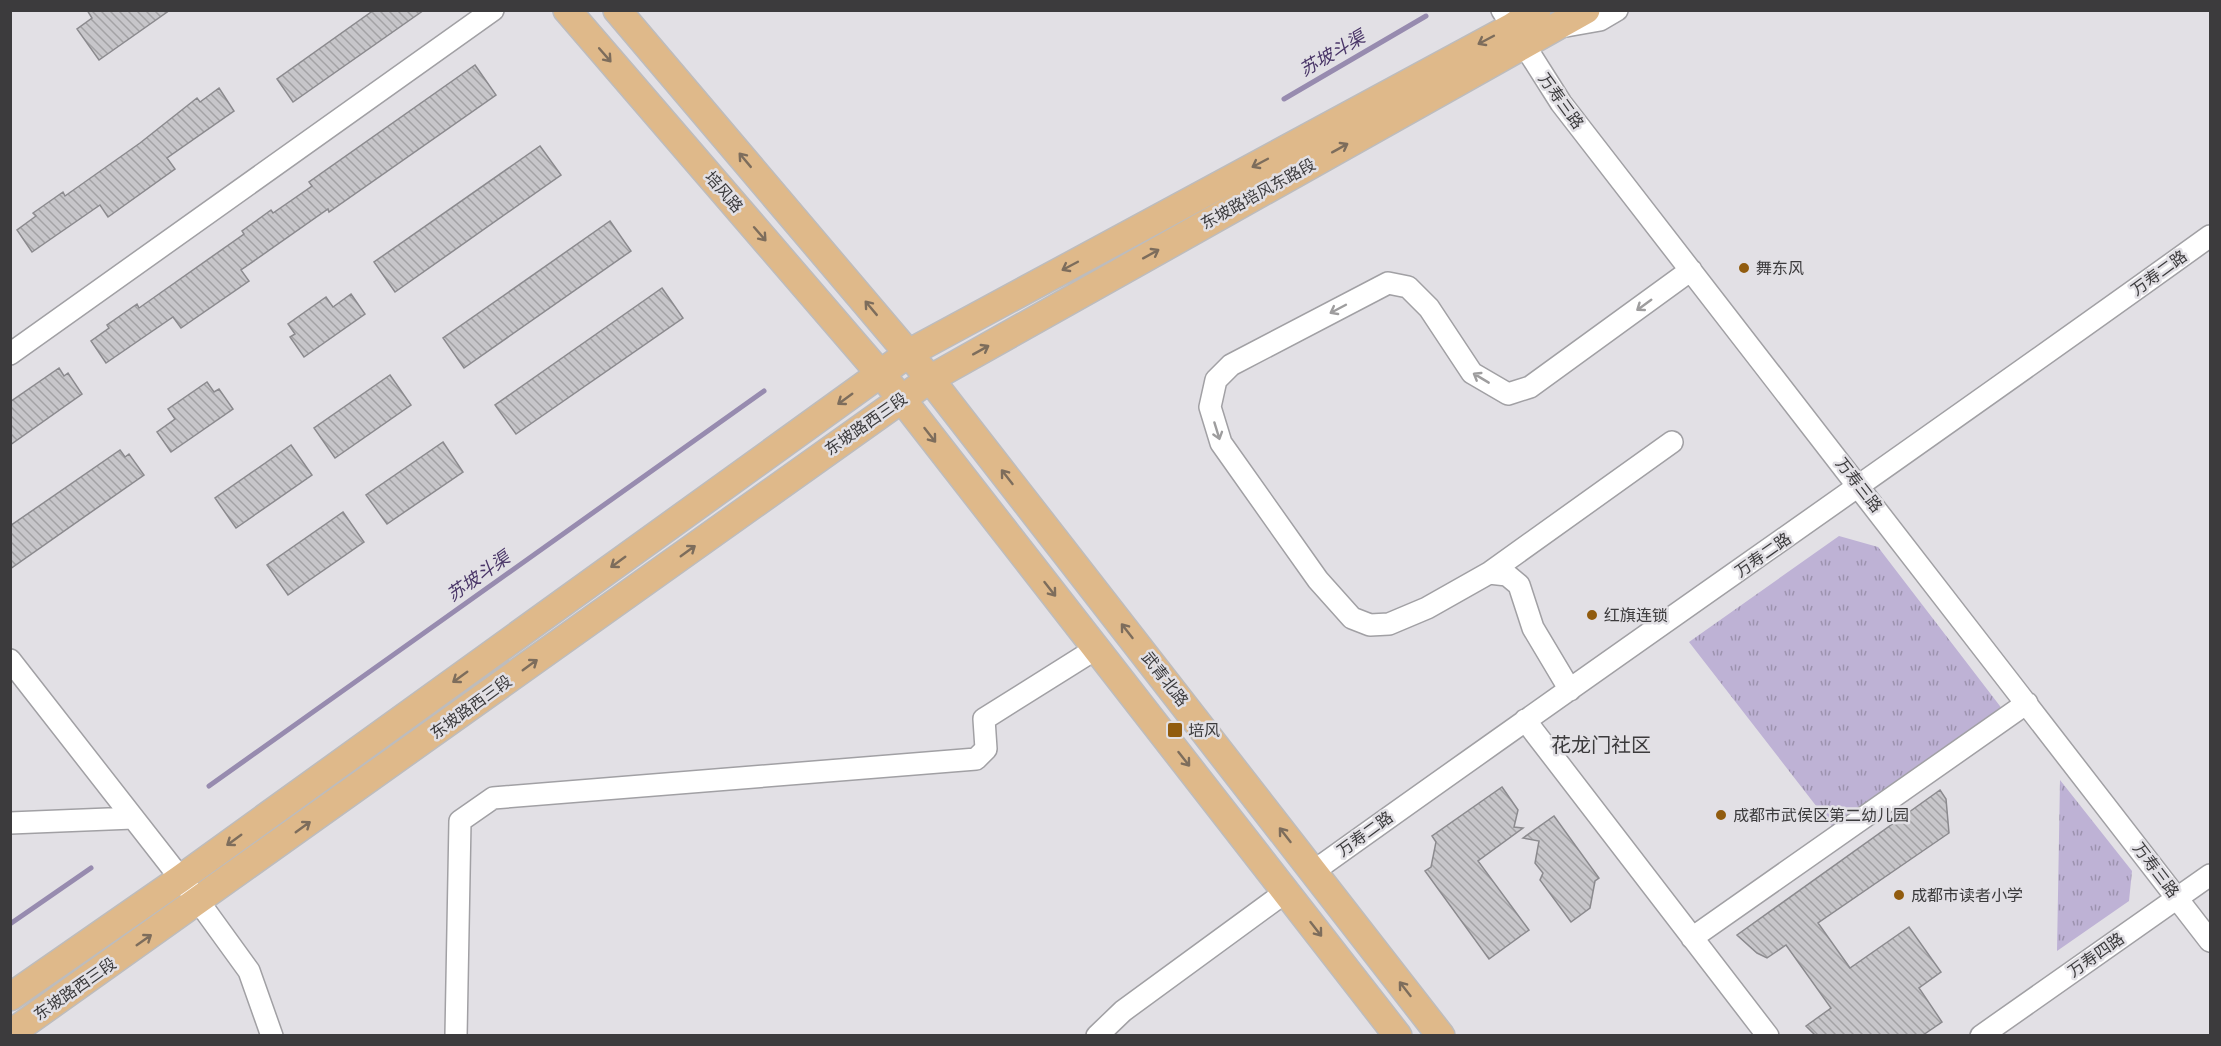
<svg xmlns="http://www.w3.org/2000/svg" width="2221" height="1046" viewBox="0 0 2221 1046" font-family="Poppins,'Noto Sans SC',sans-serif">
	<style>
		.park { fill: url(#park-tufts) }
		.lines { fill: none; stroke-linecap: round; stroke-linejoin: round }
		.stream { stroke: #978baf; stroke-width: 5 }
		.building { fill: url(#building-back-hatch); stroke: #8b8a8e; stroke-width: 1.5 }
		.minor-casing { stroke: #a1a0a4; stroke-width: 24 }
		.major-casing { stroke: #bdbcbd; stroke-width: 30 }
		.minor { stroke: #fff; stroke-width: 21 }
		.major { stroke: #dfb98a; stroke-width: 27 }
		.oneway { stroke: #7d6d5c }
		.oneway2 { stroke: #9e9d9e }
		.poi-dot { fill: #915c0f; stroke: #e2e0e5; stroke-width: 2 }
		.labels { text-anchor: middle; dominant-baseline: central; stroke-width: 5; stroke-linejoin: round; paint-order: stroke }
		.street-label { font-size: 16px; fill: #3c3b3d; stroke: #e2e0e5 }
		.poi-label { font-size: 16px; fill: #3c3b3d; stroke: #e2e0e5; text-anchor: start }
		.water-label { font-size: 18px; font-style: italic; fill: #4a3668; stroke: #e2e0e5 }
		.quarter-label { font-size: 20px; fill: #3c3b3d; stroke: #e2e0e5 }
	</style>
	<defs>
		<pattern id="park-tufts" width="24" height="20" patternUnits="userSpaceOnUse" patternTransform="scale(1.5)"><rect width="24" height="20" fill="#beb2d5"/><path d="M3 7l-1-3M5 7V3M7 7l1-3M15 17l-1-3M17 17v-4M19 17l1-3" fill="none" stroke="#9c92ae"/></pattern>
		<pattern id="building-back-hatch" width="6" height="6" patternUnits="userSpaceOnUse" patternTransform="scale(1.5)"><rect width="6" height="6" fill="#c7c6ca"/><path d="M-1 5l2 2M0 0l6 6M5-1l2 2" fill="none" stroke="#a3a2a5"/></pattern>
	</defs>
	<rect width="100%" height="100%" fill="#e2e0e5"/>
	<path class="park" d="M1839,536l39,11 125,163 -169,119 -145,-187z
		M2060,780l72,91 -3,30 -72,50z"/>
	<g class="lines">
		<path class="stream" d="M1284,99l142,-83
			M209,786l555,-395
			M10,924l81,-56"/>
	</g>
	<path class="building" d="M87,10h83l-71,50 -22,-31 15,-11z
		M374,10h50l-131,92 -16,-23z
		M475,65l21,30 -167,117 -1,-3 -87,61 8,11 -68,47 -8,-11 -67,46 -15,-22 18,-13 -2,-3 30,-21 2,4 105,-74 -2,-3 29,-21 2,3 39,-27 -3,-4z
		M219,88l15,23 -67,47 8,11 -67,48 -8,-12 -68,47 -15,-22 19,-14 -3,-3 30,-21 2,4 75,-53 57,-45 3,4z
		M540,146l21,29 -166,117 -21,-30z
		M610,221l21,30 -167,117 -21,-30z
		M662,288l21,30 -167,116 -21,-29z
		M351,294l14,20 -61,43 -14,-20 5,-3 -7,-10 38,-27 7,10z
		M59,368l5,8 4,-3 14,21 -72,51v-43z
		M390,375l21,30 -76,53 -21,-30z
		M207,382l7,10 5,-3 14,20 -62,43 -14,-20 18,-13 -7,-10z
		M443,442l20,30 -76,52 -21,-29z
		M291,445l21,30 -76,53 -21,-30z
		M120,450l5,7 4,-3 15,21 -134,94v-43z
		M343,512l21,30 -76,53 -21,-30z
		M1502,787l16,23 -4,17 9,1 -45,33 51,69 -40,29 -64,-88 6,-4 5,-25 -4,-6z
		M1940,790l6,9 3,34 -131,90 32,45 59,-41 32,45 -22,16 23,34 -19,13h-108l-9,-9 25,-18 -45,-63 -19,13 -10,-5 -20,-18z
		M1554,816l45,62 -4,3 -5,27 -19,14 -31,-42 3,-7 -8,-10 4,-22 -16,-3z"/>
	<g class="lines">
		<g class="minor-casing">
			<path id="minor" d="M1502,10l59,93 649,838
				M1566,26l34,-6 17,-10
				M10,354l483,-344
				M1489,573l183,-131
				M10,660l189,242 50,69 23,65
				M1570,690l-37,-62 -14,-43 -12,-10 -18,-2 -62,35 -38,16 -19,1 -18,-7 -34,-38 -97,-137 -11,-36 6,-27 15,-15 157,-82 20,4 21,21 43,65 36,21 22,-7 161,-117
				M1525,720l243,316
				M10,823l123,-5
				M1314,871c297,-213 599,-421 896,-635
				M1692,938l335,-235
				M456,1036l4,-215 33,-23 483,-39 10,-10 -2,-30 113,-71
				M1097,1036l26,-25 164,-120
				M1981,1036l229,-161"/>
		</g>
		<g class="major-casing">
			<path id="major" d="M567,10l334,388 497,638
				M617,10l313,369 511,657
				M10,997l170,-118 729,-526 603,-326 25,-17
				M10,1034l920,-655 656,-369"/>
		</g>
		<use href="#minor" class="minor"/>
		<use href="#major" class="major"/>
	</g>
	<defs><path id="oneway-shaft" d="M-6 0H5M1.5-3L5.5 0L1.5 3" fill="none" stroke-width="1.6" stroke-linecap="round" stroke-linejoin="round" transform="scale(1.5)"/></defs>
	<g class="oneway">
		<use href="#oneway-shaft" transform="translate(1486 40) rotate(152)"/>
		<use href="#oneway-shaft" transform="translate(605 55) rotate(49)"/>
		<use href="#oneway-shaft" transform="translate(1340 148) rotate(-29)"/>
		<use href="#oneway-shaft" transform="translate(745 160) rotate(-130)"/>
		<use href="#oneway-shaft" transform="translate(1260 163) rotate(152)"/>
		<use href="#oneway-shaft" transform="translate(760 234) rotate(49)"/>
		<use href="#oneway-shaft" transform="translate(1151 254) rotate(-29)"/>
		<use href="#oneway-shaft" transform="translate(1070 266) rotate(152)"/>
		<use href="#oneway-shaft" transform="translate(871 308) rotate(-130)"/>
		<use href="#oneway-shaft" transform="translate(981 350) rotate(-29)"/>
		<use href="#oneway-shaft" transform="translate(845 399) rotate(144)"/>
		<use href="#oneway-shaft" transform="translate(930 435) rotate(52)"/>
		<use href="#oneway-shaft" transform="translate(1007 477) rotate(-128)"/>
		<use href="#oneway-shaft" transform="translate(688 551) rotate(-36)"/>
		<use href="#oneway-shaft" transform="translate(618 562) rotate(144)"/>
		<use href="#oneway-shaft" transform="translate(1050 589) rotate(52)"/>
		<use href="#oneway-shaft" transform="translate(1127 631) rotate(-128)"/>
		<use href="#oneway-shaft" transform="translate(530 665) rotate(-36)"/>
		<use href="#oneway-shaft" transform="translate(460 677) rotate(144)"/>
		<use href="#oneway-shaft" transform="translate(1184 759) rotate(52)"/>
		<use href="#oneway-shaft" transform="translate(303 827) rotate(-36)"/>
		<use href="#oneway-shaft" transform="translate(1285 835) rotate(-128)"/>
		<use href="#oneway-shaft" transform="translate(234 840) rotate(144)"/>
		<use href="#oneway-shaft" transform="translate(1316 929) rotate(52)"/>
		<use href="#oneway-shaft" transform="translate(144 940) rotate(-35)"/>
		<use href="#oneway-shaft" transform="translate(1405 989) rotate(-128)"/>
	</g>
	<g class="oneway2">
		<use href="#oneway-shaft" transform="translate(1644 305) rotate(144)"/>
		<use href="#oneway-shaft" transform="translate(1338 309) rotate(152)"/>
		<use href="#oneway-shaft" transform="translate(1481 378) rotate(-149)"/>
		<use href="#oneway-shaft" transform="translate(1217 431) rotate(73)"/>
	</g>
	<g class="poi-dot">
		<circle cx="1744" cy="268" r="6"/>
		<circle cx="1592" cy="615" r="6"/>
		<rect x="1167" y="722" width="16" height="16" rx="3"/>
		<circle cx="1721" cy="815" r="6"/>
		<circle cx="1899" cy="895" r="6"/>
	</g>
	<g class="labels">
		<g class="street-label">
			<text transform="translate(1561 101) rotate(54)">万寿三路</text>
			<text transform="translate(724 192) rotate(49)">培风路</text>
			<text transform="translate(1258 194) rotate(-29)">东坡路培风东路段</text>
			<text transform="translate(2159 273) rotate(-36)">万寿二路</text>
			<text transform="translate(866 424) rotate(-35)">东坡路西三段</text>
			<text transform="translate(1859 485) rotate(52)">万寿三路</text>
			<text transform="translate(1763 555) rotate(-35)">万寿二路</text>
			<text transform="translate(1165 679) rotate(52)">武青北路</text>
			<text transform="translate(471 707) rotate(-36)">东坡路西三段</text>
			<text transform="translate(1365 834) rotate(-36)">万寿二路</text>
			<text transform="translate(2156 870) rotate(53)">万寿三路</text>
			<text transform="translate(2096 955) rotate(-35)">万寿四路</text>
			<text transform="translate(75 989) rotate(-35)">东坡路西三段</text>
		</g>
		<g class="poi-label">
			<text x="1756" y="268">舞东风</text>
			<text x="1604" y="615">红旗连锁</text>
			<text x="1188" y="730">培风</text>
			<text x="1733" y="815">成都市武侯区第二幼儿园</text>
			<text x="1911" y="895">成都市读者小学</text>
		</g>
		<g class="water-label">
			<text transform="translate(1332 53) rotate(-30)">苏坡斗渠</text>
			<text transform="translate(478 576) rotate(-35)">苏坡斗渠</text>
		</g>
		<g class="quarter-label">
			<text x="1601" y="745">花龙门社区</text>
		</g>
	</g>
	<rect width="2221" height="1046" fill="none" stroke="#3c3b3d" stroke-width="24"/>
</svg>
